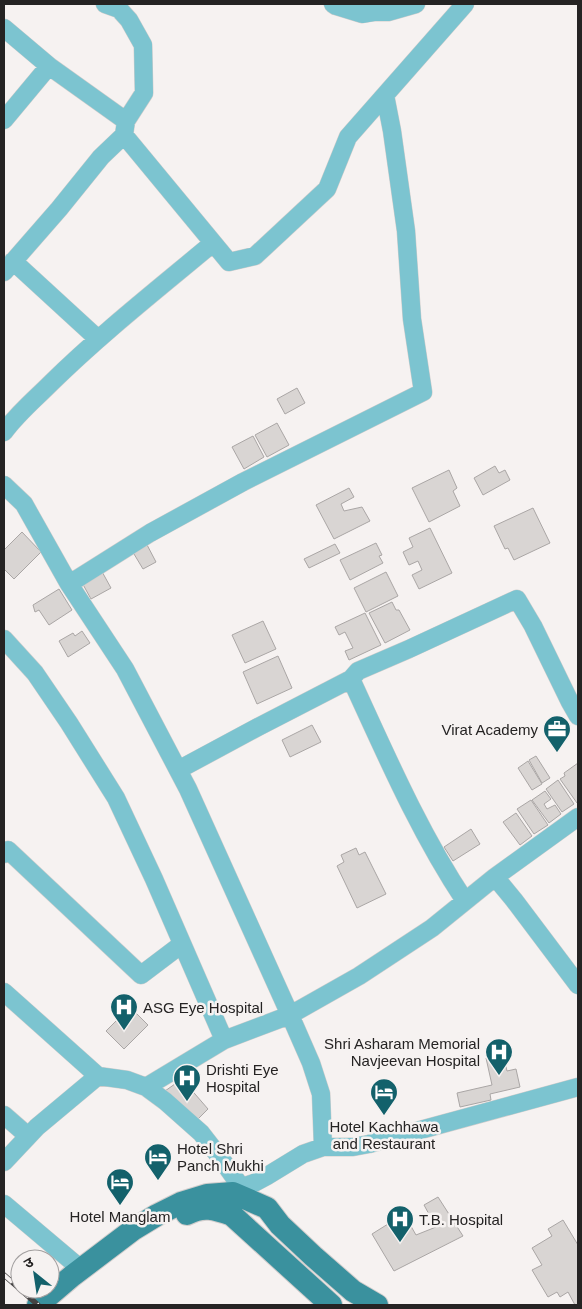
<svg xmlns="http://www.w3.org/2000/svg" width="582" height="1309" viewBox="0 0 582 1309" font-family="Helvetica,'Noto Sans Devanagari',sans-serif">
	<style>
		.building { fill: #d9d5d3; stroke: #aaa6a5 }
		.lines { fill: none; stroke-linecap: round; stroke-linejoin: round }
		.minor-casing { stroke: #d0cdcc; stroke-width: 19 }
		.major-casing { stroke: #d0cdcc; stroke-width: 24 }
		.minor { stroke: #7cc4d0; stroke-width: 18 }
		.major { stroke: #3a919e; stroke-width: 22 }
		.rail-casing { stroke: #454343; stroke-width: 5.5 }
		.rail { stroke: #f6f2f1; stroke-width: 4; stroke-dasharray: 11; stroke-linecap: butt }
		.labels { text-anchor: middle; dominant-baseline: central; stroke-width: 5; stroke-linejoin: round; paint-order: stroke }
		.poi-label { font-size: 15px; fill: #252323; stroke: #f6f2f1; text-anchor: start }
	</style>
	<rect width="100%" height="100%" fill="#f6f2f1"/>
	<path class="building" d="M297,388l8,15 -20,11 -8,-15z
		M277,423l12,22 -22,12 -12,-22z
		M253,436l11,21 -20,12 -12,-22z
		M495,466l4,7 6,-3 5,10 -27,15 -9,-17z
		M449,470l8,18 -4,3 7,15 -31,16 -17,-34z
		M349,488l5,9 -13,7 3,7 18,-4 8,14 -36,18 -18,-34z
		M533,508l17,35 -36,17 -6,-12 -3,1 -11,-23z
		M430,528l22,45 -33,16 -7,-14 10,-5 -4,-9 -9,4 -6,-13 10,-5 -4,-9z
		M22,532l19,20 -27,27 -10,-10v-19z
		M145,541l11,21 -13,7 -12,-20z
		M376,543l6,12 -3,1 4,7 -33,17 -10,-20z
		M335,544l5,9 -31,15 -5,-9z
		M100,568l11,20 -20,11 -11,-20z
		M386,572l12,24 -32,16 -12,-24z
		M59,589l13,21 -23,15 -10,-15 -4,2 -2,-7z
		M392,602l4,8h3l11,20 -25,13 -16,-30z
		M365,613l16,32 -32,15 -4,-9 8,-3 -8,-16 -6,3 -4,-8z
		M263,621l13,28 -31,14 -13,-28z
		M82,631l8,12 -22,14 -9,-16 14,-8 2,3z
		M278,656l14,32 -35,16 -14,-32z
		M312,725l9,17 -31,15 -8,-17z
		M536,756l14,22 -8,5 -13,-23z
		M528,761l14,23 -10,6 -14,-22z
		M578,763v40h-1l-17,-24 5,-3 -1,-3z
		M558,780l16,24 -12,8 -16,-23z
		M545,791l6,8 -7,5 3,5 8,-4 6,9 -12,9 -17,-23z
		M531,800l17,25 -14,9 -17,-25z
		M516,813l16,23 -12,9 -17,-23z
		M471,829l9,15 -27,17 -9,-14z
		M356,848l3,7 6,-3 21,42 -29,14 -20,-42 7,-4 -3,-7z
		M130,1007l18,18 -24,24 -18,-18z
		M503,1054l4,17 9,-2 4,18 -30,7 1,6 -31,7 -3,-14 35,-8 -6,-27z
		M182,1079l26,30 -13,13 -30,-31z
		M438,1197l25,39 -69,35 -22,-37 32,-20 12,21 20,-8 -12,-22z
		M563,1220l15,25v60h-3l-7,-13 -8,5 -3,-5 -9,5 -16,-27 10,-5 -10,-17 20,-12 -4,-7z"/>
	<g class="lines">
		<g class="minor-casing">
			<path id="minor" d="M333,4l3,2 26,8 12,-2h14l28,-8
				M4,28l45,38 77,55
				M4,120l45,-54
				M124,135l105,127 26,-6 72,-67 21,-52 117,-133
				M13,261l85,78
				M4,272l55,-63 42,-52 23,-22 2,-14 18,-28 -1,-48 -14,-25 -10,-11 -14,-5
				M4,432c13,-18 31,-33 47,-49 51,-50 107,-94 162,-140
				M4,485l20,19 45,80 56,85 63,120 102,226 21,48 10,31 2,53
				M69,584l81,-51 93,-51 180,-90 -11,-73 -6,-88 -14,-100 -7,-36
				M4,639l31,34 34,50 47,75 38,81 70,161
				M178,770l80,-43 93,-48
				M578,817l-83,60 19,23 64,85
				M4,854l4,-4 133,125 41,-31
				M465,901c-46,-69 -79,-146 -114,-222l7,-8 51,-22 108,-50 16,27 37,76 8,14
				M4,992l94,84
				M146,1087l78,-47 66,-25 69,-39 73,-48 63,-51
				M4,1115l24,21
				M4,1162l33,-35 61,-51 29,4 19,7 19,14 36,32 21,27 19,27
				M225,1193l4,-2 25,-8 13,-7 36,-22 20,-7h30l16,-3 209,-57
				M4,1204l77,65"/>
		</g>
		<g class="major-casing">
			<path id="major" d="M187,1214c16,-9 28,-5 45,1l99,90
				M38,1305l34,-29 62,-47 23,-14 24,-12 26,-8 26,-2 34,15 13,17 33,31 40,35 24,14"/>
		</g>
		<use href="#minor" class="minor"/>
		<use href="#major" class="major"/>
		<g class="rail-casing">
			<path id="rail" d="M4,1275l34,30"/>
		</g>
		<use href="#rail" class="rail"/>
	</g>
	<defs>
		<g id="office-pin" transform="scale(1.4375)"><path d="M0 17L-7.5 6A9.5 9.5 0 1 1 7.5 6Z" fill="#13616b" stroke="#f6f2f1"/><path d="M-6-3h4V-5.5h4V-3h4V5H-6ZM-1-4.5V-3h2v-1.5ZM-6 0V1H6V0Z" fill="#fff"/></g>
		<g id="hospital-pin" transform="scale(1.4375)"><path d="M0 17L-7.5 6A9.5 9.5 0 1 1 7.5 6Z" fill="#13616b" stroke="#f6f2f1"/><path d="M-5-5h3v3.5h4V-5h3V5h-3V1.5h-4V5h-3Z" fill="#fff"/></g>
		<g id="hotel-pin" transform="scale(1.4375)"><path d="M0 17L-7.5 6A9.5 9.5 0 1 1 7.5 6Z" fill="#13616b" stroke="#f6f2f1"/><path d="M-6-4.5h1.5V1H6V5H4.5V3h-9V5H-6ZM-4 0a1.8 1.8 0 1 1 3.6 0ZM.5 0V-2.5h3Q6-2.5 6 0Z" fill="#fff"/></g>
	</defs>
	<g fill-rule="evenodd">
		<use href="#office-pin" x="557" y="729"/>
		<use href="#hospital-pin" x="124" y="1007"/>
		<use href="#hospital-pin" x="499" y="1052"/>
		<use href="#hospital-pin" x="187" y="1078"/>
		<use href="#hotel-pin" x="384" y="1092"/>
		<use href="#hotel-pin" x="158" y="1157"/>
		<use href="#hotel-pin" x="120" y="1182"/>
		<use href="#hospital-pin" x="400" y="1219"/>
	</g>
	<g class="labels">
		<g class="poi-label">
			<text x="538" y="729" text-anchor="end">Virat Academy</text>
			<text x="143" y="1007">ASG Eye Hospital</text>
			<text x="480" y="1043" text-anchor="end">Shri Asharam Memorial<tspan x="480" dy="17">Navjeevan Hospital</tspan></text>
			<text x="206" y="1069">Drishti Eye<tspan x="206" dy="17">Hospital</tspan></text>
			<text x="384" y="1126" text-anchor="middle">Hotel Kachhawa<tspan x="384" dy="17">and Restaurant</tspan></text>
			<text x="177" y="1148">Hotel Shri<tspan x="177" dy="17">Panch Mukhi</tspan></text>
			<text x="120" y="1216" text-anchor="middle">Hotel Manglam</text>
			<text x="419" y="1219">T.B. Hospital</text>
		</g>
	</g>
	<rect width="582" height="1309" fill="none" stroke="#252323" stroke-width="10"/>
	<g transform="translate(35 1274) rotate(330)"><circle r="24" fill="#f6f2f1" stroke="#a29f9f"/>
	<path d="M0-4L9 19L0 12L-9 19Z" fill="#13616b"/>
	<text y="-8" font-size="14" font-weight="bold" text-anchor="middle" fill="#252323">उ</text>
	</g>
</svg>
